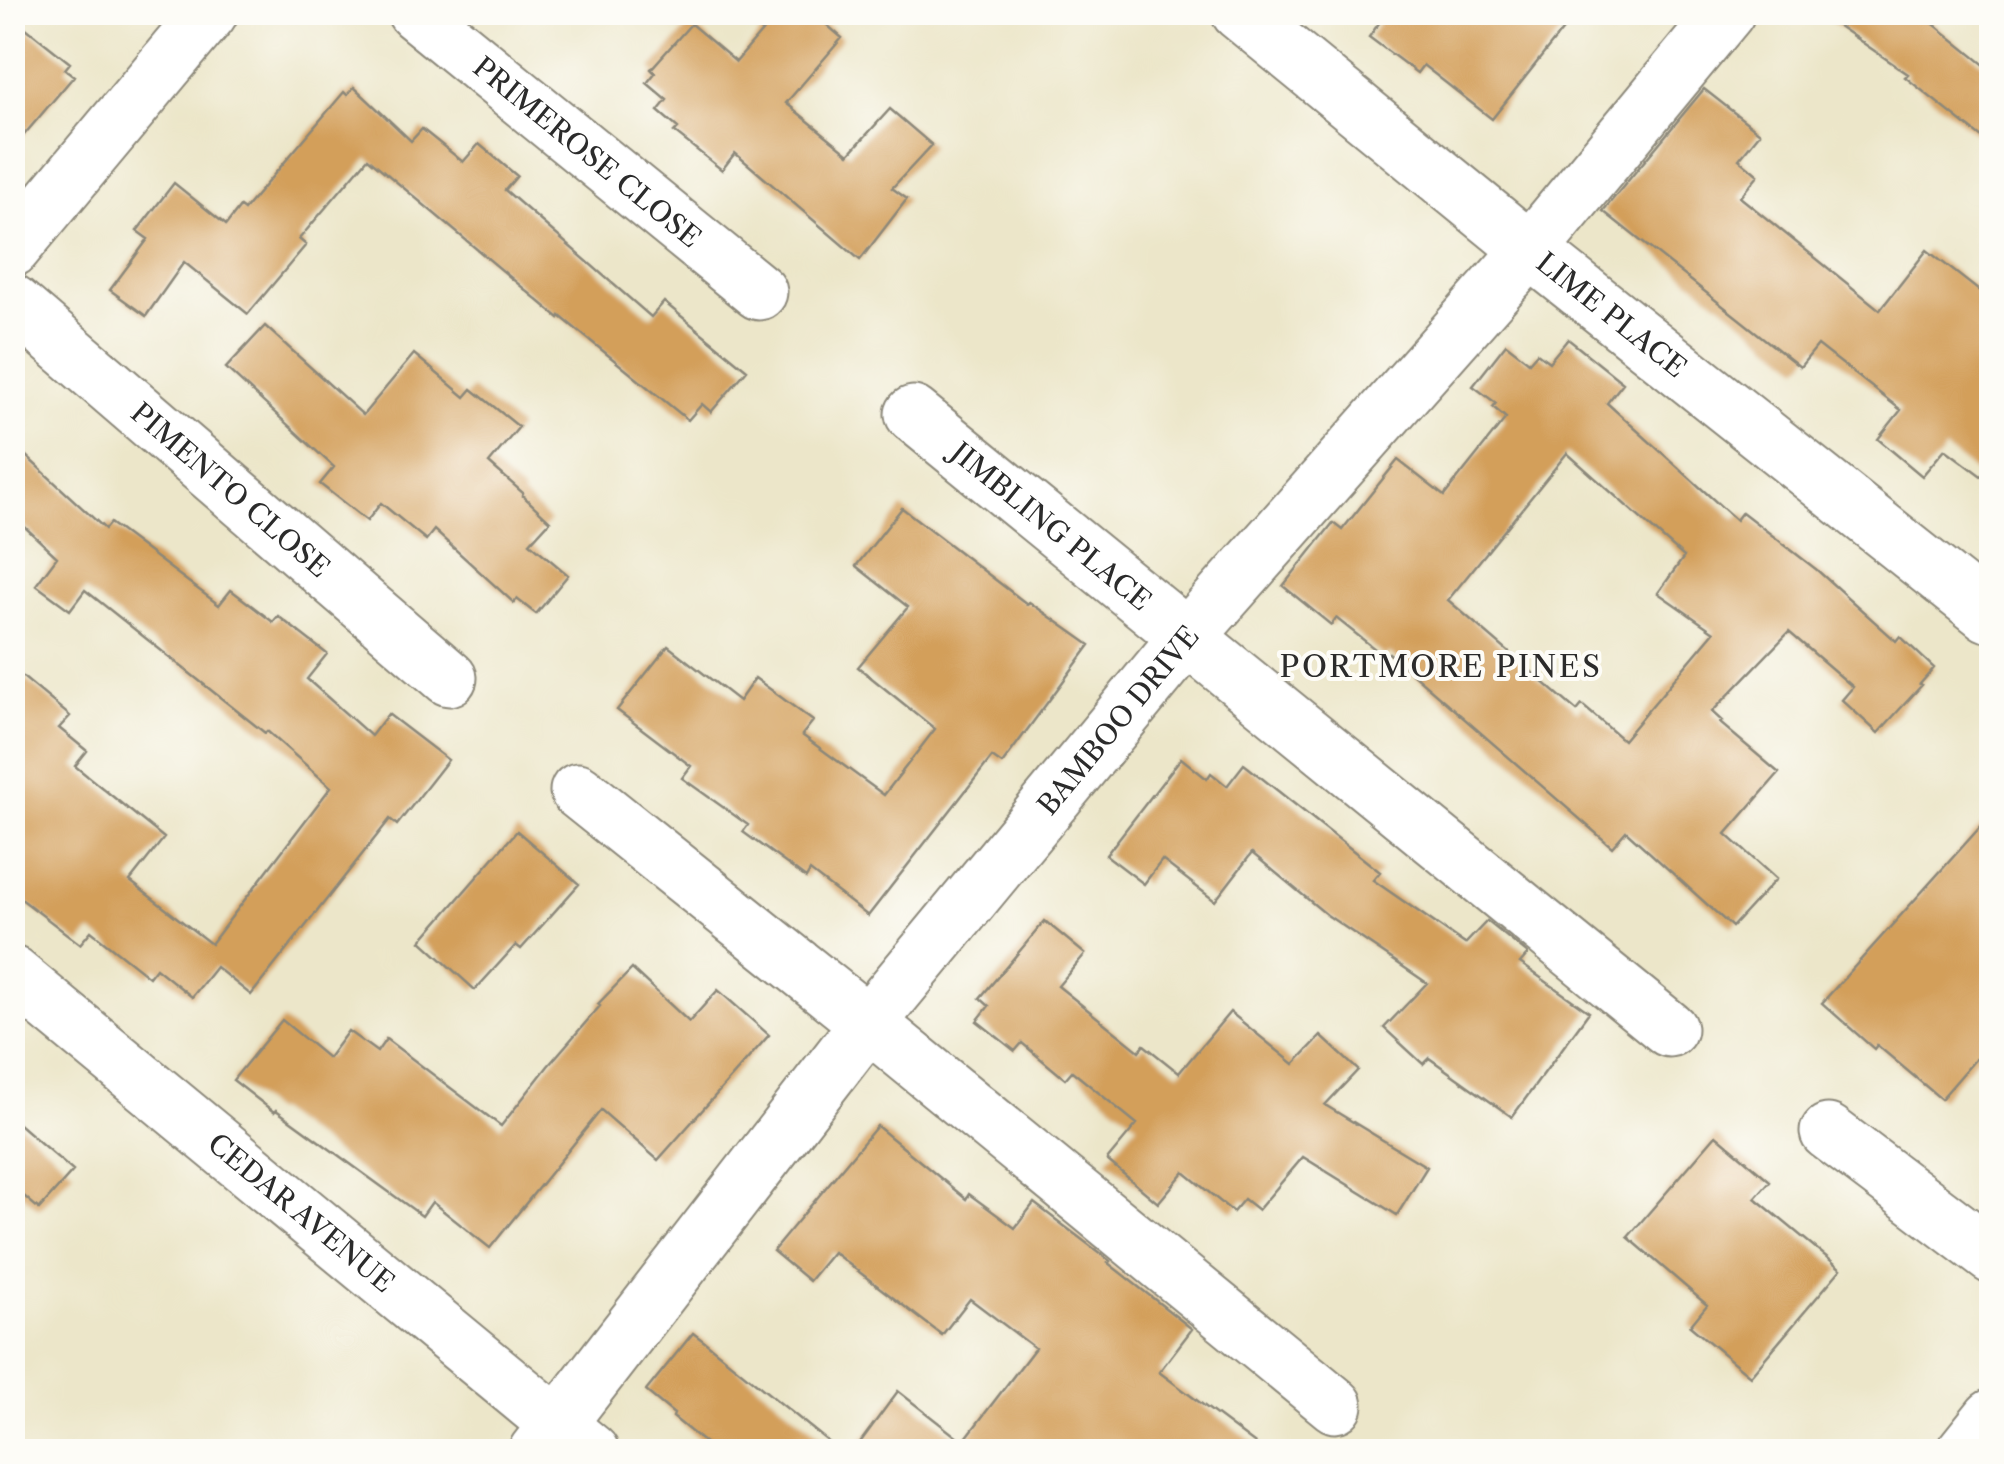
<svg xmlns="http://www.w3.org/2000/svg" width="2004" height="1464" viewBox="0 0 2004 1464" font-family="'Libre Caslon Text',serif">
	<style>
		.building { fill: #d39f5a; fill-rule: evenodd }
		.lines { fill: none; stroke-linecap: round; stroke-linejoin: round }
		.minor-casing { stroke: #8c887a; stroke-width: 59 }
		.minor { stroke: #fff; stroke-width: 55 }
		.labels { text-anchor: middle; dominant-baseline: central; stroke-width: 8; stroke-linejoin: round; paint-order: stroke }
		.street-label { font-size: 28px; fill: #2b2b2b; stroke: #fdfcf7 }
		.neighbourhood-label { font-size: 30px; letter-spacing: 2.5px; fill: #2b2b2b; stroke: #fdfcf7 }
	</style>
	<rect width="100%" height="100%" fill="#fdfcf7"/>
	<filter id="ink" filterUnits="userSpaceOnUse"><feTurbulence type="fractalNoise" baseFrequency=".01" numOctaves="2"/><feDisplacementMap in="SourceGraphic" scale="20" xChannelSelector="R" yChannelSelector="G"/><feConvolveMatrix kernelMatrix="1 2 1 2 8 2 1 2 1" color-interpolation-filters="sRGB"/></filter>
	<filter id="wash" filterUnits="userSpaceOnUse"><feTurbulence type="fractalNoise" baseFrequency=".0048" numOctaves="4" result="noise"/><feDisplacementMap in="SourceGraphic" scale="40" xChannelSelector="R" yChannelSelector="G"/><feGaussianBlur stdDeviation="2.25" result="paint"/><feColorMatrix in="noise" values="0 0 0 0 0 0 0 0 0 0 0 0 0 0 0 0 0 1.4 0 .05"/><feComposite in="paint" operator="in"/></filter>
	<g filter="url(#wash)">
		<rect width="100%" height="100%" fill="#ece6c9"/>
		<g id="blocks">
			<path class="building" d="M779,12h33l30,26 -56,65 63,51 41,-45 42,36 -40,43 15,11 -47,61 -125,-107 -13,17 -48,-38 4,-4 -20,-17 9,-11 -20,-17 8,-10 -4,-4 40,-45 45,38z
				M1387,12h190l-85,107 -69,-54 -6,8 -48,-36z
				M1818,12h101l73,59v75l-87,-69 3,-3z
				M12,17l58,46 -5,6 9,7 -62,73z
				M354,87l57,54 11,-12 41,33 16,-18 38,32 -12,14 146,127 13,-15 83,68 -36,42 -9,-8 -14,16 -128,-104 -1,2 -191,-160 -69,81 7,6 -58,69 -64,-52 -38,54 -36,-26 38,-51 -11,-8 37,-48 52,42 14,-18 4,3 100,-118 3,3z
				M1704,89l56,44 -21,26 19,16 -18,22 140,113 47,-60 65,51v183l-47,-35 -23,27 -44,-37 23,-29 -83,-65 -18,22 -197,-156z
				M265,326l98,89 51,-61 51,43 7,-8 47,38 -30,36 34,30 -1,2 28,26 -20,22 38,32 -32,39 -19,-15 -3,4 -80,-73 -8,10 -45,-37 -14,18 -47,-37 14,-17 -108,-99z
				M1568,339l55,44 -16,20 129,117 6,-8 75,58 79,71 4,-5 34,32 -14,16 2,1 -44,48 -36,-33 11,-13 -64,-55 -77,80 10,9 -2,2 59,50 -53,61 50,45 -44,48 -106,-96 -14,16 -223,-194 -4,4 -49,-39 -5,7 -48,-39 50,-63 9,7 56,-70 46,36 62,-78 -13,-11 3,-4 -23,-17 33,-42 23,18 8,-9 12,9zM1567,453l117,104 -26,36 56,39 -91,108 -41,-35 -5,6 -129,-111z
				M12,443l93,86 5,-6 109,82 12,-15 42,32 5,-6 49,38 -20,25 64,57 17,-22 60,46 -51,65 -7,-6 -139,176 -35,-28 -24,30 -36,-29 -7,9 -58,-46 -11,13 -68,-52v-224l58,48 -11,12 28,23 -12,15 89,72 -34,43 81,63 120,-157 -64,-56 -2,2 -180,-143 -15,20 -34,-25 21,-28 -45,-42z
				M902,508l125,96 2,-2 61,43 -88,119 -10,-7 -124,159 -58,-45 -4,7 -63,-46 5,-7 -66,-47 9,-12 -74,-56 51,-64 71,55 16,-23 58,43 -11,14 82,60 51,-66 -77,-62 50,-60 -52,-41z
				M1181,758l26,21 4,-6 16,13 17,-22 136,108 -7,8 92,64 22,-23 41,33 -8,9 69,49 -77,105 -83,-59 -6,6 -39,-36 43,-45 -100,-68 -75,-62 -37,48 -53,-41 -18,24 -38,-29z
				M1992,814v226l-51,59 -64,-54 -3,4 -52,-46z
				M517,831l62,53 -58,65 -5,-4 -41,45 -54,-49z
				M1045,921l40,33 -27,32 81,65 5,-6 35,28 51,-61 64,52 27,-28 37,34 -33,35 102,62 -30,48 -94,-58 -45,53 -14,-11 -11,13 -49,-40 -26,31 -51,-43 30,-36 -65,-53 -7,8 -43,-36 -7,8 -38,-30 12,-15 -9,-8z
				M632,969l57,53 29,-32 51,45 -111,125 -57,-50 -111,138 -58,-46 -10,14 -146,-106 -2,2 -41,-32 49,-60 46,38 20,-27 29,21 9,-13 115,87 47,-60 52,-60 -2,-2z
				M12,1118l61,53 -34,38 -27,-23z
				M877,1126l89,73 3,-5 46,34 19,-25 63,48 13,10 -2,2 84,66 -33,43 107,80h-413l45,-61 65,51 72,-94 -65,-49 -28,36 -109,-83 -24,29 -36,-30z
				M1716,1135l54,46 -15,17 86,71 -91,107 -60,-50 17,-21 -79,-68z
				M693,1333l13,10 135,109h-125l-43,-35 1,-3 -28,-23z"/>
		</g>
	</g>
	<g filter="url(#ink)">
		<use href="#blocks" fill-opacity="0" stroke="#8c887a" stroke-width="2.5"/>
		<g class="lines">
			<g class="minor-casing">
				<g id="minor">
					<path id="s1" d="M415,12l344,280"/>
					<path id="s2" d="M1239,12l291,238 458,364"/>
					<path d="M12,249l198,-237"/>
					<path id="s3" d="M12,302l437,376"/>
					<path id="s4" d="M913,414l756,615"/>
					<path d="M578,791l290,232 467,382"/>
					<path id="s5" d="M12,974l579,478"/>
					<path d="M1828,1132l164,124"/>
					<path id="s6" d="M536,1452l332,-429 320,-387 342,-386 197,-238"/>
					<path d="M1964,1452l28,-35"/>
				</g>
			</g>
			<use href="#minor" class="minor"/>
		</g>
	</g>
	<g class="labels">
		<g class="street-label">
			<text stroke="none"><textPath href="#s1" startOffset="222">PRIMEROSE CLOSE</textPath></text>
			<text stroke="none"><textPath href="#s2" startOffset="480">LIME PLACE</textPath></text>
			<text stroke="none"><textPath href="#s3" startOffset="288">PIMENTO CLOSE</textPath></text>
			<text stroke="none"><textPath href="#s4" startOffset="178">JIMBLING PLACE</textPath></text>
			<text stroke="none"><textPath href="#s6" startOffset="935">BAMBOO DRIVE</textPath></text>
			<text stroke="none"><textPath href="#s5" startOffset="375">CEDAR AVENUE</textPath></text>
		</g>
		<g class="neighbourhood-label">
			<text x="1441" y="666">PORTMORE PINES</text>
		</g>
	</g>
	<rect width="2004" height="1464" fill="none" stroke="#fdfcf7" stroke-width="50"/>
</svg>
